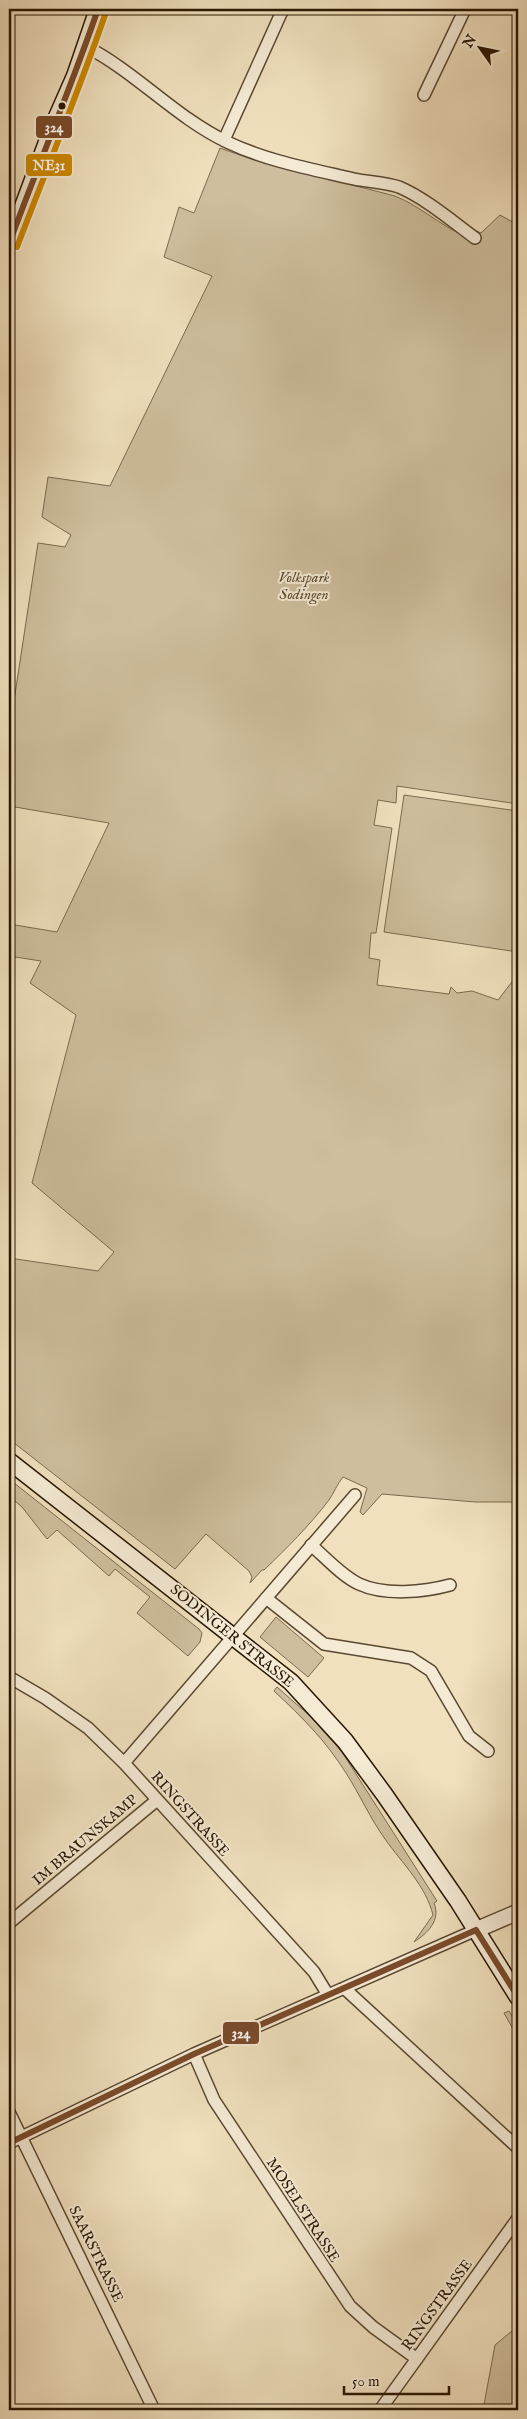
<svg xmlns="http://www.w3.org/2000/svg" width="527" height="2419" viewBox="0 0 527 2419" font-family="'IM FELL English',serif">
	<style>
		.green { fill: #cebe9e; stroke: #7b6a4f }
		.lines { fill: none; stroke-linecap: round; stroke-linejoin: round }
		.minor-casing { stroke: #5a4830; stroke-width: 14 }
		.tertiary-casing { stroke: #5a4830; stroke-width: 18 }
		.secondary-casing { stroke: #281600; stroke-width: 19 }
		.minor { stroke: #f5ebd5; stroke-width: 11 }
		.tertiary { stroke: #f5ebd5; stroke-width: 15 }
		.secondary { stroke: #f5ebd5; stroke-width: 16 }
		.bus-1-casing { stroke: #f5ebd5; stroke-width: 10 }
		.bus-2-casing { stroke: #f5ebd5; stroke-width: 10 }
		.bus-1 { stroke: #7a4b2a; stroke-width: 6 }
		.bus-2 { stroke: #ce8900; stroke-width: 6 }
		.bus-dot { fill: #281600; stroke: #f5ebd5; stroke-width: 2 }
		.labels { text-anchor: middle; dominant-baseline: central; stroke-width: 4; stroke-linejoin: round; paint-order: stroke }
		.park-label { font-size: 15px; font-style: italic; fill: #5a482f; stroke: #f5ebd5 }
		.street-label { font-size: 15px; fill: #281600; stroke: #f5ebd5 }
		.line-badge { stroke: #f5ebd5; stroke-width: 2 }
		.badge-label { font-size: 14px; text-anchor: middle; font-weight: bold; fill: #fff }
	</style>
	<rect width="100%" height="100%" fill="#f0e0be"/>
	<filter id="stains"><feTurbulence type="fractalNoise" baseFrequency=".004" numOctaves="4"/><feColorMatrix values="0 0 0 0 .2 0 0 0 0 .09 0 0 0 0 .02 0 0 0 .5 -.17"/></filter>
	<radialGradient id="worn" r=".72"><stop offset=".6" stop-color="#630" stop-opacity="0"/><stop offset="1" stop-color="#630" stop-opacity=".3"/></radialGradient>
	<path class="green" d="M220,148l31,11 144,37c27,11 44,29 70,40l5,-8 11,5 19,-18 18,10v579l-121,-18 -1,17 -18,-3 -4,25 18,3 -16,105h-5l-2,25 11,2 -3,25 72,9 2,-7 6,6 15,-2 26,9 20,-26v528h-43l-93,-8 -19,21 -3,-3 7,-24 -24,-11c-6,7 -9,16 -14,23 -19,25 -43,49 -65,70h-2l-12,13 2,-6 -3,-6 -43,-37 -31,35 -166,-130v-181l89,13 16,-19 -82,-69 44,-168 -46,-32 11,-22 -32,-5v-32l48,8 52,-109 -100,-17v-71l2,-16 -2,-1v-17h5l24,-158 27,4 6,-12 -29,-18 6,-40 62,9 102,-210 -48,-19 15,-50 15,6z
		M404,795l114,16v141l-134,-20z
		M9,1479l190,150 3,4 -2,9 -12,14 -51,-43 13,-16 -35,-28 -6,7 -52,-46 -10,9 -25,-32 -13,-11z
		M276,1617l48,41 -16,19 -48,-40z
		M277,1687l34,30 31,35 95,149 -3,2c7,17 -6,30 -20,39l19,-27c-7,-29 -31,-52 -48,-76 -15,-21 -25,-44 -39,-66 -21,-33 -43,-55 -72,-82z
		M509,2011l9,15v12l-14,-25z
		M518,2326v84h-35l12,-65z"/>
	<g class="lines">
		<g class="minor-casing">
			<path id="minor" d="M85,46c51,26 90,71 142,96 40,19 84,27 127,37 14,3 31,3 45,8 26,11 53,34 76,51
				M424,95l41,-86
				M224,140l59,-131
				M311,1545c15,13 31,31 48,39 26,12 65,8 91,1
				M266,1598l58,46 87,14 20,13 38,65 19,15
				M9,1677l36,21 43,30 36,35 190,209 14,23
				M124,1763l231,-268
				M9,1923l148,-123
				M344,1988l174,160
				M194,2054l20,46 136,206 23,21 44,32
				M9,2112l145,298
				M9,2143l185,-89 282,-124
				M380,2410l138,-192"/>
		</g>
		<g class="tertiary-casing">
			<path id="tertiary" d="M476,1930l42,-18"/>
		</g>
		<g class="secondary-casing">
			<path id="secondary" d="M9,244l44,-118 22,-50 23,-67
				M9,1461l282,221 54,59 39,53 74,107 60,96"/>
		</g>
		<use href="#minor" class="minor"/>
		<use href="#tertiary" class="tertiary"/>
		<use href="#secondary" class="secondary"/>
		<g class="bus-1-casing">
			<path id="bus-1" d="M9,244c29,-79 62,-156 89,-235
				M476,1930l42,67
				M9,2143l185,-89 282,-124"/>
		</g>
		<g class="bus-2-casing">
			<path id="bus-2" d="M17,247c30,-79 62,-156 89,-235"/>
		</g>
		<use href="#bus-1" class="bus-1"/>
		<use href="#bus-2" class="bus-2"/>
	</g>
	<circle class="bus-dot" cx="62" cy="106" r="4.5"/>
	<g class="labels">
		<g class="park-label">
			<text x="304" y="577">Volkspark<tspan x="304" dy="17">Sodingen</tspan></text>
		</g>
		<g class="street-label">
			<text transform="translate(232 1636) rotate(39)">SODINGER STRASSE</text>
			<text transform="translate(190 1814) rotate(48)">RINGSTRASSE</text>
			<text transform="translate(85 1840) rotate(-40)">IM BRAUNSKAMP</text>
			<text transform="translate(303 2210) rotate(57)">MOSELSTRASSE</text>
			<text transform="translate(96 2254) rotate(64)">SAARSTRASSE</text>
			<text transform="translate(437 2305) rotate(-54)">RINGSTRASSE</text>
		</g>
	</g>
	<g class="line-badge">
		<rect x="35" y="115" width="38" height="24" rx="5" fill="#7a4b2a"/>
		<rect x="25" y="153" width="48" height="24" rx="5" fill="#ce8900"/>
		<rect x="222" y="2021" width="38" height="24" rx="5" fill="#7a4b2a"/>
	</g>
	<g class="badge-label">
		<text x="54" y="132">324</text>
		<text x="49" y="170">NE31</text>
		<text x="241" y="2038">324</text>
	</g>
	<rect width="527" height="2419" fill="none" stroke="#f0e0be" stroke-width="30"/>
	<rect x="10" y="10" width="507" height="2399" fill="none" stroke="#281600" stroke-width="2.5"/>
	<rect x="15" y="15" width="497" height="2389" fill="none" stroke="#281600"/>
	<g transform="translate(480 48) rotate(303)" stroke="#f5ebd5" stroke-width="4" paint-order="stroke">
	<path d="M0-4L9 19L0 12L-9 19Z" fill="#281600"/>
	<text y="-8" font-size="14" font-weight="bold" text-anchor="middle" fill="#281600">N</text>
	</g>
	<path d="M344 2386v8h105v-8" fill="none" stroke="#281600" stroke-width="2.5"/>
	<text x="352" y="2386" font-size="15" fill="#281600" stroke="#f5ebd5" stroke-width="4" paint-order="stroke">50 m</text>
	<rect width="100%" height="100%" filter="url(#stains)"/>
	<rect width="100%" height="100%" fill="url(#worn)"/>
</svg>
